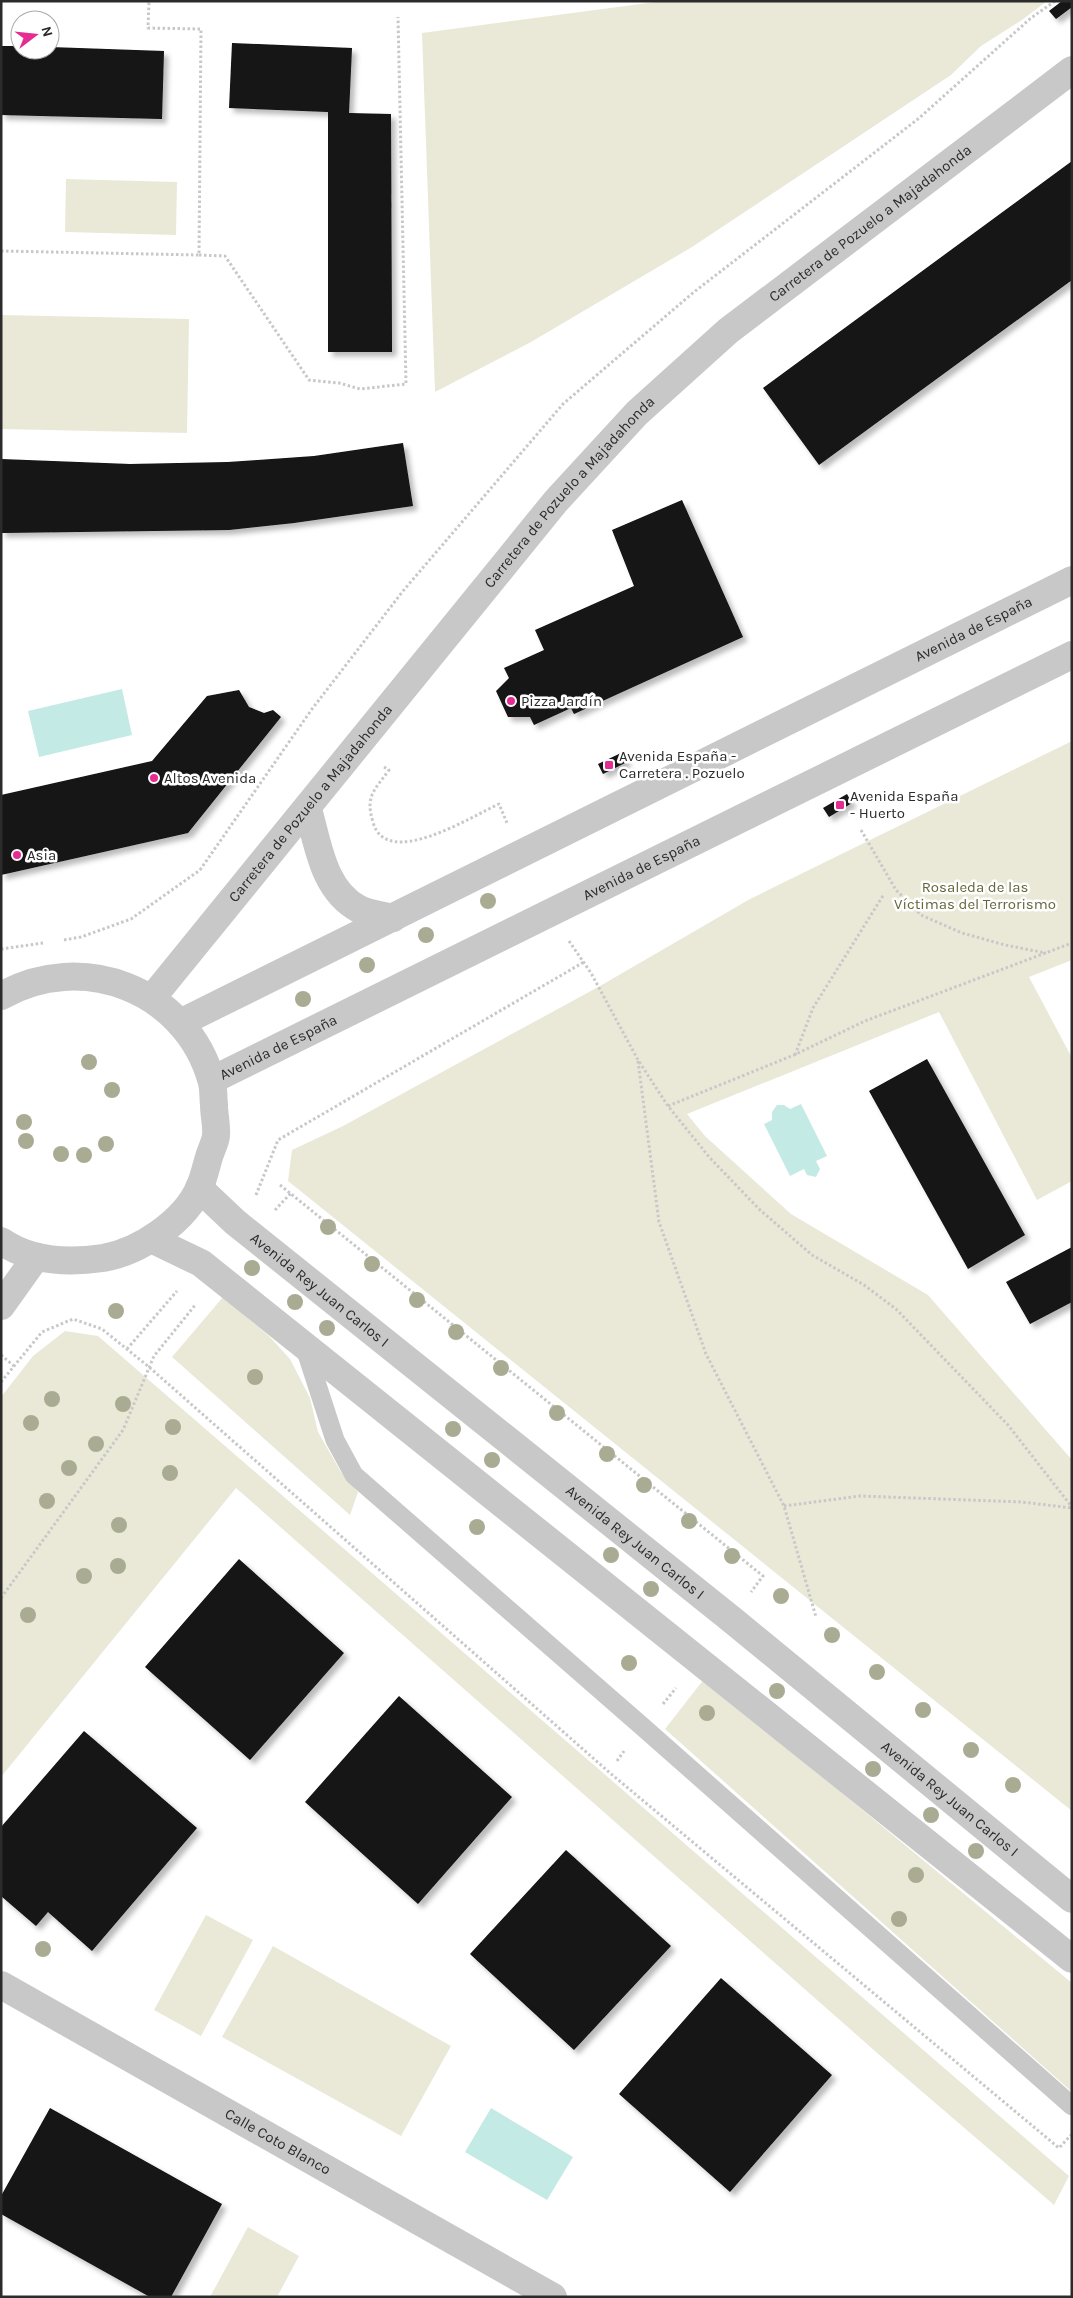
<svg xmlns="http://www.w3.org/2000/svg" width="1073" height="2298" viewBox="0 0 1073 2298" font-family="Karla,sans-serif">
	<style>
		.green { fill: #eae9d8 }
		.water { fill: #c4eae6 }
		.building { fill: #121212; filter: url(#shadow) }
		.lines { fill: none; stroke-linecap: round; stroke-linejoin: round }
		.path { stroke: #c8c8c8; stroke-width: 3; stroke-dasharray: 2.5 2.5; stroke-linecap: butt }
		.lane { stroke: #c8c8c8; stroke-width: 19 }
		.street { stroke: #c8c8c8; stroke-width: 28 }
		.tree { fill: #aaab93 }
		.poi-dot { fill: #e42c93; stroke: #fff; stroke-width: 2 }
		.labels { text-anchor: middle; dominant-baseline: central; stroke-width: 5; stroke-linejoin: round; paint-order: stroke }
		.street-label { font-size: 15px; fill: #2b2b2b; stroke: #fff }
		.poi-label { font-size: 15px; fill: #2b2b2b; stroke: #fff; text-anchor: start }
		.park-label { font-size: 15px; fill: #64663a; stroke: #fff }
	</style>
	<defs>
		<filter id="shadow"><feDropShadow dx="4.5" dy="4.5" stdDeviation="2.5" flood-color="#0004"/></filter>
	</defs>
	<rect width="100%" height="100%" fill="#fff"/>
	<path class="green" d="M663,1h384l-25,19 -41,26 -30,29 -259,172 -161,95 -96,50 -13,-359z
		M66,179l111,3 -1,53 -111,-3z
		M1,315l188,4 -2,114 -186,-4z
		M1072,741v219l-43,17 43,81v123l-35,19 -98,-188 -252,102 18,22 86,78 137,81 144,165v351l-784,-630 4,-31 51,-24 257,-140 150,-87z
		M223,1297l46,39 21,23 20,39 8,34 23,40 17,20 -8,23 -178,-158z
		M65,1331l33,5 971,840 -15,29 -170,-146 -648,-571 -235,289v-380l32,-41z
		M704,1679l368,304v109l-407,-363z
		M206,1915l47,25 -52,96 -47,-26z
		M273,1946l178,100 -50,90 -179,-99z
		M248,2227l51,29 -22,41h-67z"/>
	<path class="water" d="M122,689l10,46 -93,22 -11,-46z
		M801,1104l26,52 -11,5 4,8 -4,8 -9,-2 -3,-6 -14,7 -26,-52 8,-4v-8l5,-7h7l6,4z
		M491,2108l82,49 -26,43 -82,-48z"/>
	<path class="building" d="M1062,1h10v6l-16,12 -7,-8z
		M232,43l120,5 -3,65 42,1 1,238h-64v-240l-99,-4z
		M1,46h19v4h30v-3l114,4 -2,68 -161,-4z
		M1072,161v119l-253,185 -56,-77z
		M403,443l10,63 -119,17 -65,7 -228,3v-74l129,5 98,-2 86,-6z
		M682,500l61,137 -169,77 -3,-6 -37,17 -4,-8h-22l-12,-26 13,-13 -5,-10 40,-18 -9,-20 99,-44 -22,-56z
		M239,690l10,17 15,6 9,-3 8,7 -93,116 -187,42v-80l151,-34 55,-65z
		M623,752l4,10 -24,12 -5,-10z
		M847,794l5,9 -23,14 -6,-9z
		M927,1059l98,176 -57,34 -99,-178z
		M1072,1247v55l-42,22 -24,-42z
		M239,1559l105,94 -94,107 -105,-93z
		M399,1696l113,101 -94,107 -113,-102z
		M84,1731l113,97 -105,123 -44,-39 -12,14 -35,-30v-69z
		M566,1850l105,96 -97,104 -104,-96z
		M721,1978l111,97 -102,117 -111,-98z
		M50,2108l172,96 -51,93h-21l-149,-83v-18z"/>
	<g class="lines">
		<path class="path" d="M1,251l198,4 2,-226 -53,-1 1,-27
			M199,255l26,1 84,124 30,3 21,6 46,-5 -8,-367
			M384,767l5,3c-15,21 -24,26 -16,52 13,49 99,-6 126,-18l8,19
			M861,830l35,60 25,25 41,18 43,12 41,8
			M64,940l17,-3 50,-18 69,-49 112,-161 91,-118 160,-187 131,-112 224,-173 113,-101 24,-17
			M569,941l22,32 47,87 30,46 42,52 49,51 53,46 52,30 32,24 112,116 64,82
			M1,949l42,-6
			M795,1055l18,-47 71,-114
			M638,1061l21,161 47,132 78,152 32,111
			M668,1106l126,-51 71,-34 207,-78
			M280,1185l483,391 -12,16
			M256,1195l22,-55 306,-178
			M275,1210l16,-17
			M127,1349l50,-58
			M1,1355l13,11
			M1,1382l41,-50 31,-13 29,10 47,38 461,406 449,375 12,-13
			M784,1506l76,-10 162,6 50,6
			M1,1598l122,-168 31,-74 42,-52
			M663,1704l13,-16
			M617,1761l7,-10"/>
		<path class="lane" d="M304,1345l31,95 19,35 290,253 428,378"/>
		<g class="street">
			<path d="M308,809c10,35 15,81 51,100 10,5 23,6 34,9"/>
			<path d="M1,996c80,-46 184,-7 210,83 3,8 2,18 3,26 0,10 3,21 2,31 -1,7 -5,14 -7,21 -3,10 -5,20 -9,29 -14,35 -61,66 -97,72 -34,5 -72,4 -102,-17"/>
			<path id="s1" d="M152,998l404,-497 81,-88 91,-82 344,-261"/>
			<path id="s2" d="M180,1023l892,-443"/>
			<path id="s3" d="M212,1080l860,-425"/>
			<path id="s4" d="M199,1188l36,34 496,397 341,280"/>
			<path d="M151,1239l50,24 871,696"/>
			<path d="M1,1306l35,-49"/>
			<path id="s5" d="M1,1985l552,312"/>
		</g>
	</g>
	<g class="tree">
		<circle cx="488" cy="901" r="8"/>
		<circle cx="426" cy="935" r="8"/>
		<circle cx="367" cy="965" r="8"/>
		<circle cx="303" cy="999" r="8"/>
		<circle cx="89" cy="1062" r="8"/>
		<circle cx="112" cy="1090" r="8"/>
		<circle cx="24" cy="1122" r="8"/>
		<circle cx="26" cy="1141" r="8"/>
		<circle cx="106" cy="1144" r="8"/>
		<circle cx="61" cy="1154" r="8"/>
		<circle cx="84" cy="1155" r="8"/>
		<circle cx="328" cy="1227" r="8"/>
		<circle cx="372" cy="1264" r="8"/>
		<circle cx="252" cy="1268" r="8"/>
		<circle cx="417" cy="1300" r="8"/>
		<circle cx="295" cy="1302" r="8"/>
		<circle cx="116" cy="1311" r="8"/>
		<circle cx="327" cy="1328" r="8"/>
		<circle cx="456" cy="1332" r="8"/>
		<circle cx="501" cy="1368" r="8"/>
		<circle cx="255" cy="1377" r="8"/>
		<circle cx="52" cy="1399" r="8"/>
		<circle cx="123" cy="1404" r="8"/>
		<circle cx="557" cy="1413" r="8"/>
		<circle cx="31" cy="1423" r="8"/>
		<circle cx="173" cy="1427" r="8"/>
		<circle cx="453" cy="1429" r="8"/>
		<circle cx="96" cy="1444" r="8"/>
		<circle cx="607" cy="1454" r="8"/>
		<circle cx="492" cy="1460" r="8"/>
		<circle cx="69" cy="1468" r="8"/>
		<circle cx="170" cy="1473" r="8"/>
		<circle cx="644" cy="1485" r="8"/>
		<circle cx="47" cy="1501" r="8"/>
		<circle cx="689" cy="1521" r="8"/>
		<circle cx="119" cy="1525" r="8"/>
		<circle cx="477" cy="1527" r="8"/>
		<circle cx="611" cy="1555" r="8"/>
		<circle cx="732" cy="1556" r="8"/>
		<circle cx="118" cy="1566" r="8"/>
		<circle cx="84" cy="1576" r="8"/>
		<circle cx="651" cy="1589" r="8"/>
		<circle cx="781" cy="1596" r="8"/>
		<circle cx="28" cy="1615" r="8"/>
		<circle cx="832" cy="1635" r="8"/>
		<circle cx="629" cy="1663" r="8"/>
		<circle cx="877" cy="1672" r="8"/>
		<circle cx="777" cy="1691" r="8"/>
		<circle cx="923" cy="1710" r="8"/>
		<circle cx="707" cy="1713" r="8"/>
		<circle cx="971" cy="1750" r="8"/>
		<circle cx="873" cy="1769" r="8"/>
		<circle cx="1013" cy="1785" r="8"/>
		<circle cx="931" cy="1815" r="8"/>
		<circle cx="976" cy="1851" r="8"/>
		<circle cx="916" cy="1875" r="8"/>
		<circle cx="899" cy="1919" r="8"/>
		<circle cx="43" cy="1949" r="8"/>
	</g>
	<g class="poi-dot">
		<circle cx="511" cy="701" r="5"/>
		<rect x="604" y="760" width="10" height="10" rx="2.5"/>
		<circle cx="154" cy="778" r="5"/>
		<rect x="835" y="800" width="10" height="10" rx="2.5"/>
		<circle cx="17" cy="855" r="5"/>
	</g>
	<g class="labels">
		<g class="street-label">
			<text stroke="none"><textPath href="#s1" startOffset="1061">Carretera de Pozuelo a Majadahonda</textPath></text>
			<text stroke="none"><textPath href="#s1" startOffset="656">Carretera de Pozuelo a Majadahonda</textPath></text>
			<text stroke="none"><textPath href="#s2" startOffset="886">Avenida de España</textPath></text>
			<text stroke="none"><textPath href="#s1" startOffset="251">Carretera de Pozuelo a Majadahonda</textPath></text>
			<text stroke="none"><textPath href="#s3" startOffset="479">Avenida de España</textPath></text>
			<text stroke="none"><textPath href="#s3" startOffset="74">Avenida de España</textPath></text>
			<text stroke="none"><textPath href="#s4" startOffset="158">Avenida Rey Juan Carlos I</textPath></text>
			<text stroke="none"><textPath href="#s4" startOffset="562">Avenida Rey Juan Carlos I</textPath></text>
			<text stroke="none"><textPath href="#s4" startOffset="968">Avenida Rey Juan Carlos I</textPath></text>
			<text stroke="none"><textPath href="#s5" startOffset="318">Calle Coto Blanco</textPath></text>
		</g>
		<g class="poi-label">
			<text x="521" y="701">Pizza Jardín</text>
			<text x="619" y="756">Avenida España -<tspan x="619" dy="17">Carretera . Pozuelo</tspan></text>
			<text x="164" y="778">Altos Avenida</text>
			<text x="850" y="796">Avenida España<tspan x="850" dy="17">- Huerto</tspan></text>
			<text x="27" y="855">Asia</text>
		</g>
		<g class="park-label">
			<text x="975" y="887">Rosaleda de las<tspan x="975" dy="17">Víctimas del Terrorismo</tspan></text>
		</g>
	</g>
	<rect width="1073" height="2298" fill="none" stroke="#2b2b2b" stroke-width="5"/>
	<g transform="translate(35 35) rotate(74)"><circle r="24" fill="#ffffff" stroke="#aaaaaa"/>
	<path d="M0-4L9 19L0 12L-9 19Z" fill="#e42c93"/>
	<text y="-8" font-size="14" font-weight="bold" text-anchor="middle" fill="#2b2b2b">N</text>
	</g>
</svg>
